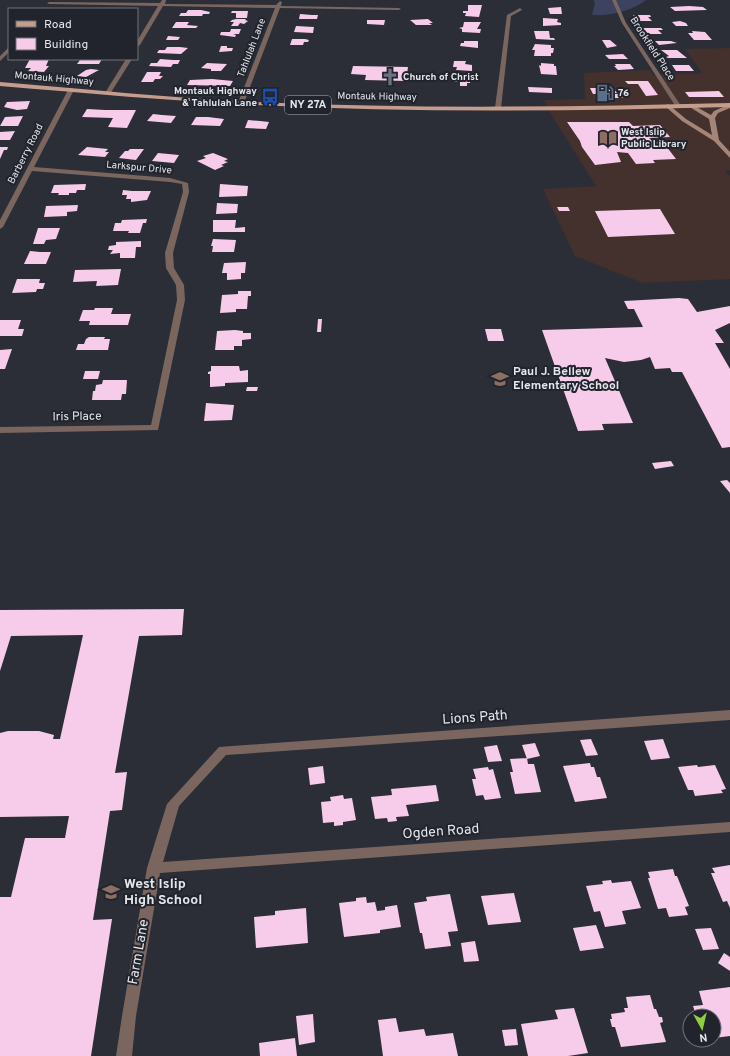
<svg xmlns="http://www.w3.org/2000/svg" width="730" height="1056" viewBox="0 0 730 1056" font-family="Overpass,sans-serif">
	<style>
		.commercial { fill: #44302c }
		.green { fill: #3c425f }
		.building { fill: #f7cceb }
		.lines { fill: none; stroke-linecap: round; stroke-linejoin: round }
		.street { fill: #7a665e; fill-rule: evenodd }
		.secondary { fill: #a48578; fill-rule: evenodd }
		.primary { fill: #c59d8d; fill-rule: evenodd }
		.labels { text-anchor: middle; dominant-baseline: central; stroke-width: 4; stroke-linejoin: round; paint-order: stroke }
		.far-street-label { font-size: 10px; fill: #e4e6ec; stroke: #22242d }
		.far-poi-label { font-size: 10px; font-weight: bold; fill: #e4e6ec; stroke: #22242d; text-anchor: start }
		.shield { fill: #22242d; stroke: #aaacb3; stroke-width: 1 }
		.shield-label { font-size: 11px; font-weight: bold; fill: #e4e6ec }
		.poi-label { font-size: 12px; font-weight: bold; fill: #e4e6ec; stroke: #22242d; text-anchor: start }
		.street-label { font-size: 12px; fill: #e4e6ec; stroke: #22242d }
		.near-street-label { font-size: 14px; fill: #e4e6ec; stroke: #22242d }
		.near-poi-label { font-size: 14px; font-weight: bold; fill: #e4e6ec; stroke: #22242d; text-anchor: start }
	</style>
	<rect width="100%" height="100%" fill="#2b2e37"/>
	<path class="commercial" d="M730,48v122l-5,1 5,5v103l-87,4 -68,-27 -32,-67 53,-3 -45,-72 -7,-14 41,-1 -1,-26 66,-3 3,5 49,-2 -17,-24z"/>
	<path class="green" d="M593,0h53c-13,11 -37,16 -54,15l3,-12z"/>
	<path class="building" d="M468,5h14l-3,12 -14,-1 1,-3h-3v-2h5z
		M689,6l14,1 4,3 -32,1 -5,-4z
		M548,8l13,-1 1,7h-12z
		M188,10h13l9,2 -1,2h-6l-1,2h-23l2,-3h5z
		M232,11h16l-1,7h-11v-5h-5z
		M300,14l12,1h6l-1,4h-18z
		M633,15h17l1,2h-3l4,4h-14z
		M543,18l15,1 -1,3 4,1v2l-18,1z
		M236,19h10l-1,1 3,1 -4,3 -4,-1 -2,3h-7l3,-4h-4l2,-2z
		M428,19l5,4h-4l3,2h-16l-6,-5z
		M367,20h18l-1,5 -17,-1z
		M680,21l6,2 2,3h-12l-4,-4z
		M176,22h13l-2,3 11,1 -2,2h-24z
		M464,22h17l-4,7h4l-1,4 -18,-1v-3l-3,-1 4,-1z
		M296,26l18,1 -1,6 -19,-1z
		M643,28h18l2,2h-5l4,4h-14z
		M231,29h10l-2,5h-6l3,1 -1,2 -15,-2 1,-3h9z
		M534,31h15l1,7h4l1,2 -19,-1z
		M692,31l13,1 7,8h-18l-6,-7h5z
		M168,36l12,1 -2,3h-12z
		M292,39h13l4,1 -1,2h-4l-1,3h-13z
		M602,40h8l7,6 -10,2z
		M464,41h14v7l-18,-2 1,-3h3z
		M655,41h16l6,2 -18,2z
		M535,44l16,1v3h3l-1,5h-2v3h-17l1,-6h-3z
		M221,46h6v2h6l-1,3 -13,1z
		M167,47h13l8,1 -7,6 -24,-1 2,-3h6z
		M661,50h16l10,8h-19l-2,-1 3,-1z
		M623,54l5,5h-19l-4,-4z
		M30,59h19l-3,7h3l-5,6 -16,-1 3,-3h-6z
		M88,59h14l-3,5h-22l3,-4z
		M160,59l13,1h7l-2,4h-5l-2,3 -22,-1 2,-3h6z
		M454,61h12l-1,3 7,1v6l-16,-1 1,-3h-4z
		M207,63l20,1 -6,7h-10v-2l-10,-1z
		M541,63l13,1v2h2l1,9 -16,-1 -2,-9 2,1z
		M615,64h15l4,5 -16,1 -4,-4h2z
		M672,65h17l5,6h-18z
		M353,66l55,1 -2,14 -41,-1 1,-5 -15,-1z
		M91,69l8,1 -13,7 -9,-1 9,-6z
		M147,72h14l-2,4h4l-3,3h-5l-2,3h-12z
		M212,79l21,2 -3,5 -43,-1 3,-5z
		M453,79l17,1v3h-3v3h-7v-4h-7z
		M625,81h23l10,14 -12,1 -8,-12h-10z
		M528,87l24,1v5l-23,-1z
		M590,88h23l4,5 -24,1z
		M719,91l5,6h-35l-4,-5z
		M607,94h14l2,4h-14z
		M30,101l-3,8 -10,1 -13,-3 3,-5z
		M87,109l18,1h31l-9,18 -19,-1 5,-9 -31,-1z
		M153,114l9,1 14,1 -5,7 -24,-2z
		M23,116l-5,10h-18l5,-9z
		M196,117h12l16,2 -4,7 -29,-1z
		M248,120l12,1 9,1 -3,7 -21,-1z
		M567,122h62l4,4 27,-1 10,12 -21,1 4,4h10l13,17 -23,1 2,3 -19,1 -8,-11 -11,-1 4,10 -26,3 -13,-18 -2,-6z
		M15,131l-5,9h-10v-8z
		M0,147h8l-1,3h-3l-4,9z
		M87,147l21,2 -3,3h4l-4,5 -27,-2z
		M130,149h14l-8,11 -17,-2 6,-7h3z
		M158,153l21,2 -5,8 -22,-2z
		M213,153l15,6 -4,2 4,1 -7,3 3,1 -9,4 -18,-9 9,-3 -3,-2z
		M86,184l-1,6h-8l-1,3h-7v2h-11l1,-2h-8l3,-8z
		M220,184l28,2 -1,10 -28,1z
		M123,190l9,1h19l-4,9 -16,2v-3h-5l1,-4h-5z
		M217,203l21,1 -1,9 -21,1z
		M78,205l-1,6 -10,1v4l-23,1 2,-11z
		M557,207h11l2,4h-11z
		M660,209l15,25 -67,3 -13,-26z
		M147,219l-1,4h-3l-3,10h-12l1,-2h-16l2,-8h6l1,-3z
		M213,220h23l-1,8 10,-1v5h-32z
		M38,228h22l-4,11 -10,1 -2,4h-11z
		M213,239l23,1 -2,12h-22l1,-6h-2z
		M141,241v6h-5l-1,11h-15v-5l-10,1 3,-4h-5l1,-4 7,-1v-3z
		M30,251l10,1h11l-5,12h-22z
		M246,262l-1,11h-4v6l-14,1v-7h-5l2,-10z
		M121,269l-3,16 -22,1 1,-5 -24,1 2,-12z
		M17,279h23l-1,4h6l-2,6h-6l-1,3 -24,1z
		M238,291h13v5h-3l-1,13h-11v3l-16,1 2,-18 16,-1z
		M679,298l9,1 9,13 33,-6v17l-15,7 9,13h-9l15,26v78l-8,1 -40,-76h-10l-2,-4 -15,1 -5,-12 -9,3 -17,2 -19,-4 28,65 -31,1 2,6 -26,1 -36,-101 101,-3 -9,-18h-6l-4,-8z
		M95,308h18l-2,6h20l-3,11h-39l1,-4h-11l4,-11h11z
		M318,319h4l-1,13h-4z
		M0,320h21l-3,9h6l-2,7h-22z
		M485,329h16l3,12h-16z
		M235,330l8,1v2h8v6l-9,1v6h-8v4h-19l2,-19z
		M89,337h16l-1,2h6l-2,11h-32l2,-6h6l2,-5z
		M12,349l-7,20h-5v-19z
		M211,366h28l1,5 8,-1v12l-23,1v3l-15,1v-13h-2v-2l3,-1z
		M85,371h15l-2,8h-15z
		M103,380h24l-1,14h-4l-1,6h-29l1,-9h2l1,-6 6,-1z
		M247,387h11l-1,4h-11z
		M206,403l28,2 -2,15 -28,1z
		M671,461l3,5 -19,3 -3,-6z
		M727,480l3,3v10l-10,-12z
		M184,609l-2,26 -43,1 -24,137 12,-1 -5,38 -12,1 -17,109 19,-1 -21,137h-91v-159h11l14,-59h40l4,-22 -69,1v-84l8,-2h31l15,4 -1,4h7l23,-104 -72,1 -11,35v-61z
		M591,739l7,16 -12,1 -6,-16z
		M663,739l7,19 -19,2 -7,-19z
		M535,743l5,13 -13,3 -5,-14z
		M497,745l5,16 -14,1 -4,-15z
		M527,758l1,6h6l7,28 -26,2 -5,-22h3l-3,-13z
		M590,763l1,4h3l3,10h3l7,21 -32,4 -12,-36z
		M697,765l1,2 17,-2 11,24 -5,1 2,3 -28,3 -2,-6h-5l-10,-23z
		M323,766l2,17 -15,2 -2,-17z
		M488,767l1,3 4,-1 8,29 -16,2 -2,-5 -7,1 -4,-17h4l-3,-10z
		M436,785l3,16 -33,4 3,11 -13,1 1,4 -9,1 -1,-4 -12,1 -4,-22 21,-2 -1,-6z
		M343,795l1,4 8,-1 4,22 -13,2v3l-9,1v-4l-11,1 -2,-21 10,-1 -1,-4z
		M730,865v43l-3,-7 -4,1 -12,-29h4l-3,-5z
		M673,869l2,7h2l12,30 -4,1 3,8 -19,2 -3,-9 -8,1 -10,-31h2l-2,-6z
		M611,880l1,3 19,-2 10,27 -19,3 4,13 -21,3 -5,-16 -6,1 -8,-26 17,-2 -1,-3z
		M514,893l7,29 -33,3 -7,-29z
		M450,894l8,37 -10,1 3,14 -26,3 -3,-16h-2l-6,-30 13,-2 -1,-4z
		M366,897l1,6 8,-1 2,9 8,-1v-3l12,-2 4,22 -21,3v3l-36,4 -5,-34 17,-2v-3z
		M306,908l2,35 -52,5 -2,-31 21,-2v-4z
		M596,925l8,23 -24,3 -7,-23z
		M711,928l8,21 -16,1 -8,-21z
		M475,941l4,20 -15,1 -3,-19z
		M724,953l6,4v14l-12,-8z
		M730,987v49l-16,2v-22h-21l-1,-4h3l-2,-6 10,-1 -4,-14z
		M650,995l4,14h2l3,8h3l1,5 -3,1 6,19 -45,5 -6,-20h-3l-2,-8h2l-1,-5 14,-2 -1,-4h4l-2,-11z
		M574,1008l14,45 -20,3h-40l-7,-32 37,-5 -3,-9z
		M313,1014l2,28 -16,3 -3,-29z
		M396,1018l3,14 25,-3 2,7 27,-3 5,23h-75l-5,-36z
		M516,1029l2,16 -13,1 -3,-16z
		M295,1038l2,18h-37l-1,-13z"/>
	<g class="lines">
		<path class="street" d="M162,0h4l-1,4 111,1 4,-4 2,1 -1,4 118,2 2,1 -2,1 -119,-2 -36,95 -3,2 -3,-2 37,-95 -112,-2 -23,39 -3,2v-6l21,-35 -109,-2 -2,-1 2,-1 111,1z
			M612,0h4l10,23 55,83 -1,1h-4l-54,-84z
			M520,8l2,2 -11,6 -10,92 -3,2 -3,-2 12,-93z
			M9,47v5l-9,9v-5z
			M126,59h6l-22,35h-4l-1,-1z
			M71,88l3,2 -40,77 136,11 18,5 1,9 -16,61 1,15 10,17 1,15 -27,130 -158,3v-6l151,-2 26,-125 -1,-15 -10,-17 -1,-15 18,-61 -1,-8 -12,-2 -138,-11 -29,56 -3,2v-9l68,-130z
			M730,710v10l-504,35 -47,51 -16,56 567,-40v10l-570,41 -24,143 -4,40h-16l6,-40 25,-148 20,-64 52,-57z"/>
		<path class="secondary" d="M668,104l18,15 26,16 -3,-16 -21,-13 5,-1 18,10 3,-4 16,-7v4l-12,5 -3,5 4,22 11,12v6l-16,-17 -32,-20 -16,-14 -1,-1z"/>
		<path class="primary" d="M0,82c85,7 171,16 256,20 158,7 316,5 474,1v4c-158,4 -316,6 -474,-2 -85,-4 -171,-12 -256,-19z"/>
	</g>
	<defs>
		<g id="church-bare" transform="scale(1.38)"><path d="M-1.2-6h2.4v3.5h3.3v2.4h-3.3V6h-2.4V-.1h-3.3v-2.4h3.3Z" fill="#6b7280" stroke="#22242d" stroke-width="2.5" paint-order="stroke"/></g>
		<g id="fuel-bare" transform="scale(1.38)"><path d="M-5.5-6h7V0h2V4h1.3V-2.5L3-4.5l.8-.8L6-3V5H2.5V1h-1V6h-7ZM-4.2-4.7v3.2H.2V-4.7Z" fill="#5c6f8a" stroke="#22242d" stroke-width="2.5" paint-order="stroke"/></g>
		<g id="bus-bare" transform="scale(1.38)"><path d="M-5-6H5V4H4V6H2V4H-2V6H-4V4H-5ZM-3.5-4V0h7V-4ZM-3.5 1.2v1.5H-2V1.2ZM2 1.2v1.5H3.5V1.2Z" fill="#1a4fb4" stroke="#22242d" stroke-width="2.5" paint-order="stroke"/></g>
		<g id="library-bare" transform="scale(1.38)"><path d="M-6-4Q-3-5.5-.7-3.5V5Q-3 3-6 4ZM6-4Q3-5.5 .7-3.5V5Q3 3 6 4Z" fill="#8d6e63" stroke="#22242d" stroke-width="2.5" paint-order="stroke"/></g>
		<g id="school-bare" transform="scale(1.38)"><path d="M0-5L7-2L0 1L-7-2ZM-4 1L0 2.5L4 1V4Q0 6-4 4Z" fill="#8d6e63" stroke="#22242d" stroke-width="2.5" paint-order="stroke"/></g>
	</defs>
	<g fill-rule="evenodd">
		<use href="#church-bare" x="390" y="77"/>
		<use href="#fuel-bare" x="605" y="93"/>
		<use href="#bus-bare" x="270" y="97"/>
		<use href="#library-bare" x="608" y="138"/>
		<use href="#school-bare" x="500" y="379"/>
		<use href="#school-bare" x="111" y="892"/>
	</g>
	<g class="labels">
		<g class="far-street-label">
			<text transform="translate(252 48) rotate(-69)">Tahlulah Lane</text>
			<text transform="translate(652 49) rotate(57)">Brookfield Place</text>
			<text transform="translate(54 79) rotate(5)">Montauk Highway</text>
			<text transform="translate(377 97) rotate(1)">Montauk Highway</text>
			<text transform="translate(26 154) rotate(-63)">Barberry Road</text>
			<text transform="translate(139 168) rotate(5)">Larkspur Drive</text>
		</g>
		<g class="far-poi-label">
			<text x="403" y="77">Church of Christ</text>
			<text x="257" y="91" text-anchor="end">Montauk Highway<tspan x="257" dy="12">&amp; Tahlulah Lane</tspan></text>
			<text x="618" y="93">76</text>
			<text x="621" y="132">West Islip<tspan x="621" dy="12">Public Library</tspan></text>
		</g>
		<rect class="shield" x="285" y="96" width="46" height="18" rx="3"/>
		<g class="shield-label">
			<text x="308" y="105">NY 27A</text>
		</g>
		<g class="poi-label">
			<text x="513" y="372">Paul J. Bellew<tspan x="513" dy="14">Elementary School</tspan></text>
		</g>
		<g class="street-label">
			<text transform="translate(77 417) rotate(-1)">Iris Place</text>
		</g>
		<g class="near-street-label">
			<text transform="translate(475 718) rotate(-4)">Lions Path</text>
			<text transform="translate(441 832) rotate(-4)">Ogden Road</text>
			<text transform="translate(139 952) rotate(-80)">Farm Lane</text>
		</g>
		<g class="near-poi-label">
			<text x="124" y="884">West Islip<tspan x="124" dy="16">High School</tspan></text>
		</g>
	</g>
	<rect x="8" y="8" width="130" height="52" fill="#22242d" stroke="#707279"/>
	<rect x="16" y="21" width="20" height="6" fill="#c59d8d" stroke="#707279"/>
	<text x="44" y="28" font-size="12" fill="#e4e6ec">Road</text>
	<rect x="16" y="38" width="20" height="12" fill="#f7cceb" stroke="#707279"/>
	<text x="44" y="48" font-size="12" fill="#e4e6ec">Building</text>
	<g transform="translate(702 1028) rotate(172)"><circle r="19" fill="#22242d" stroke="#707279"/>
	<path d="M0-3L7 15L0 10L-7 15Z" fill="#90cd41"/>
	<text y="-6" font-size="11" font-weight="bold" text-anchor="middle" fill="#e4e6ec">N</text>
	</g>
</svg>
